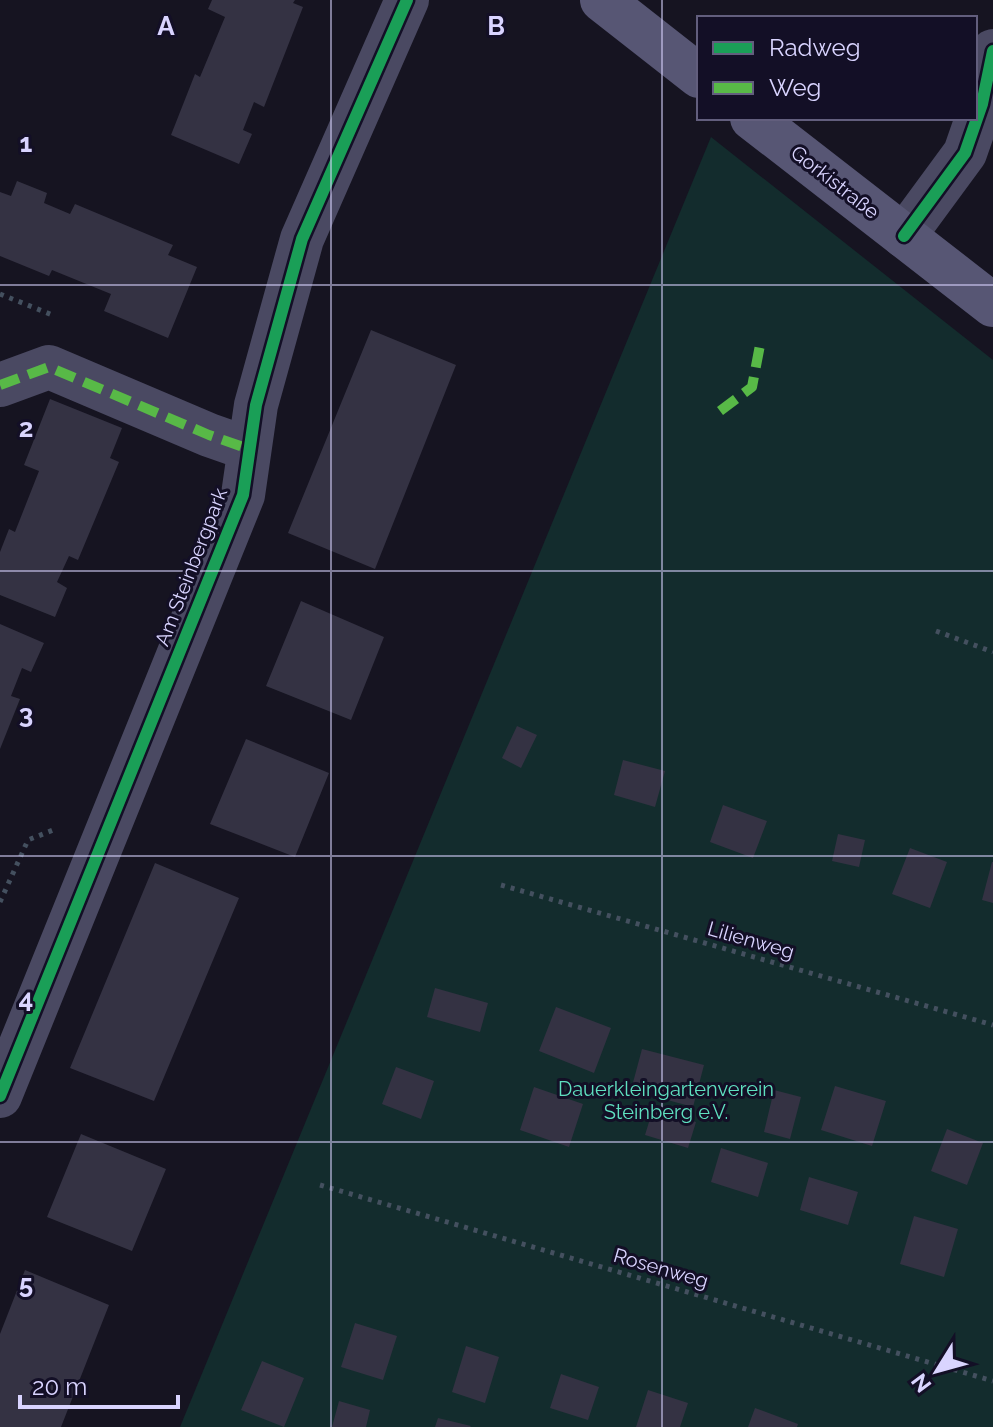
<svg xmlns="http://www.w3.org/2000/svg" width="993" height="1427" viewBox="0 0 993 1427" font-family="Raleway,sans-serif">
	<style>
		.green { fill: #132c2d }
		.building { fill: #343243 }
		.lines { fill: none; stroke-linecap: round; stroke-linejoin: round }
		.path { stroke: #44505f; stroke-width: 5; stroke-dasharray: 4 6; stroke-linecap: butt }
		.minor { stroke: #4a4962; stroke-width: 44 }
		.secondary { stroke: #575674; stroke-width: 44 }
		.quiet { stroke: #58b947; stroke-width: 10; stroke-dasharray: 20 10; stroke-linecap: butt }
		.cycleway-casing { stroke: #130f26; stroke-width: 17 }
		.cycleway { stroke: #1a9f57; stroke-width: 12 }
		.grid { fill: none; stroke: #d9d4ff; stroke-width: 2; stroke-opacity: 0.55 }
		.labels { text-anchor: middle; dominant-baseline: central; stroke-width: 6; stroke-linejoin: round; paint-order: stroke }
		.street-label { font-size: 20px; fill: #d9d4ff; stroke: #130f26 }
		.park-label { font-size: 20px; fill: #5fe0c0; stroke: #130f26 }
		.grid-label { font-size: 26px; text-anchor: middle; font-weight: bold; fill: #d9d4ff; stroke: #130f26; stroke-width: 6; stroke-linejoin: round; paint-order: stroke }
	</style>
	<rect width="100%" height="100%" fill="#161421"/>
	<path class="green" d="M711,137l282,223v1067h-813z"/>
	<path class="building" d="M212,0h83l-2,3 10,4 -39,100 -10,-5 -11,28 9,4 -13,30 -68,-29 24,-61 5,3 25,-60 -17,-8z
		M17,181l30,12 -3,10 26,11 5,-10 98,41 -5,10 29,12 -29,71 -64,-27 7,-17 -59,-24 -3,6 -49,-20v-64l11,4z
		M371,330l85,35 -81,204 -87,-36z
		M50,399l72,29 -12,30 9,4 -41,98 -9,-4 -12,26 10,6 -12,29 -55,-22v-43l9,-23 6,3 24,-61 -15,-6z
		M301,601l83,36 -33,83 -85,-34z
		M0,624l44,19 -13,29 -9,-4 -11,28 9,3 -20,50z
		M517,726l20,9 -16,33 -19,-10z
		M246,739l83,34 -34,84 -85,-33z
		M623,760l42,11 -10,36 -41,-12z
		M723,805l44,16 -14,37 -43,-16z
		M838,834l27,6 -6,27 -27,-6z
		M910,848l37,14 -17,46 -38,-14z
		M992,862h1v41l-11,-3z
		M155,863l84,35 -85,203 -84,-33z
		M435,988l53,15 -8,29 -53,-15z
		M556,1007l55,21 -17,45 -55,-22z
		M642,1049l62,16 -11,42 -62,-17z
		M396,1067l38,14 -13,38 -39,-15z
		M835,1086l51,15 -14,45 -51,-16z
		M534,1087l49,17 -14,43 -49,-17z
		M774,1090l27,7 -11,42 -26,-7z
		M653,1109l43,13 -8,26 -43,-13z
		M947,1129l36,14 -16,42 -36,-14z
		M81,1134l85,35 -34,82 -85,-34z
		M721,1148l47,15 -10,34 -47,-15z
		M809,1177l49,15 -10,33 -48,-15z
		M914,1216l44,13 -14,48 -44,-13z
		M25,1270l84,35 -48,122h-61v-93z
		M355,1323l42,13 -14,44 -42,-13z
		M466,1346l33,11 -14,46 -33,-11z
		M262,1361l42,17 -20,49 -43,-17z
		M561,1374l38,13 -11,33 -38,-12z
		M648,1390l40,13 -8,24h-44z
		M339,1401l31,9 -4,17h-34z
		M755,1408l43,16 -1,3h-49z
		M438,1418l33,8 -1,1h-35z"/>
	<g class="lines">
		<path class="path" d="M0,294l55,22
			M936,631l57,21
			M501,885l492,140
			M0,902l28,-62 25,-10
			M320,1185l673,196"/>
		<path class="minor" d="M904,236l61,-83 17,-49 11,-53
			M0,385l49,-18 160,68 40,14
			M0,1096l243,-601 13,-90 46,-166 105,-239"/>
		<path class="secondary" d="M602,0l97,76
			M752,118l241,187"/>
		<path class="quiet" d="M0,385l49,-18 160,68 40,14
			M720,411l32,-24 8,-42"/>
		<g class="cycleway-casing">
			<path id="cycleway" d="M904,236l61,-83 17,-49 11,-53
				M0,1096l243,-601 13,-90 46,-166 105,-239"/>
		</g>
		<use href="#cycleway" class="cycleway"/>
	</g>
	<path class="grid" d="M331,0v1427M662,0v1427M0,285h993M0,571h993M0,856h993M0,1142h993"/>
	<g class="labels">
		<g class="street-label">
			<text transform="translate(835 182) rotate(38)">Gorkistraße</text>
			<text transform="translate(191 567) rotate(-69)">Am Steinbergpark</text>
			<text transform="translate(751 940) rotate(16)">Lilienweg</text>
			<text transform="translate(661 1268) rotate(16)">Rosenweg</text>
		</g>
		<g class="park-label">
			<text x="666" y="1089">Dauerkleingartenverein<tspan x="666" dy="23">Steinberg e.V.</tspan></text>
		</g>
	</g>
	<g class="grid-label">
		<text x="166" y="35">A</text>
		<text x="496" y="35">B</text>
		<text x="26" y="152">1</text>
		<text x="26" y="437">2</text>
		<text x="26" y="723">3</text>
		<text x="26" y="1008">4</text>
		<text x="26" y="1293">5</text>
	</g>
	<rect x="697" y="16" width="280" height="104" fill="#130f26" stroke="#625e7d" stroke-width="2"/>
	<rect x="713" y="42" width="40" height="12" fill="#1a9f57" stroke="#625e7d" stroke-width="2"/>
	<text x="769" y="56" font-size="24" fill="#d9d4ff">Radweg</text>
	<rect x="713" y="82" width="40" height="12" fill="#58b947" stroke="#625e7d" stroke-width="2"/>
	<text x="769" y="96" font-size="24" fill="#d9d4ff">Weg</text>
	<g transform="translate(937 1371) rotate(233)" stroke="#130f26" stroke-width="6" paint-order="stroke">
	<path d="M0-6L14 30L0 20L-14 30Z" fill="#d9d4ff"/>
	<text y="-12" font-size="22" font-weight="bold" text-anchor="middle" fill="#d9d4ff">N</text>
	</g>
	<path d="M20 1395v12h158v-12" fill="none" stroke="#d9d4ff" stroke-width="4"/>
	<text x="32" y="1395" font-size="24" fill="#d9d4ff" stroke="#130f26" stroke-width="6" paint-order="stroke">20 m</text>
</svg>
